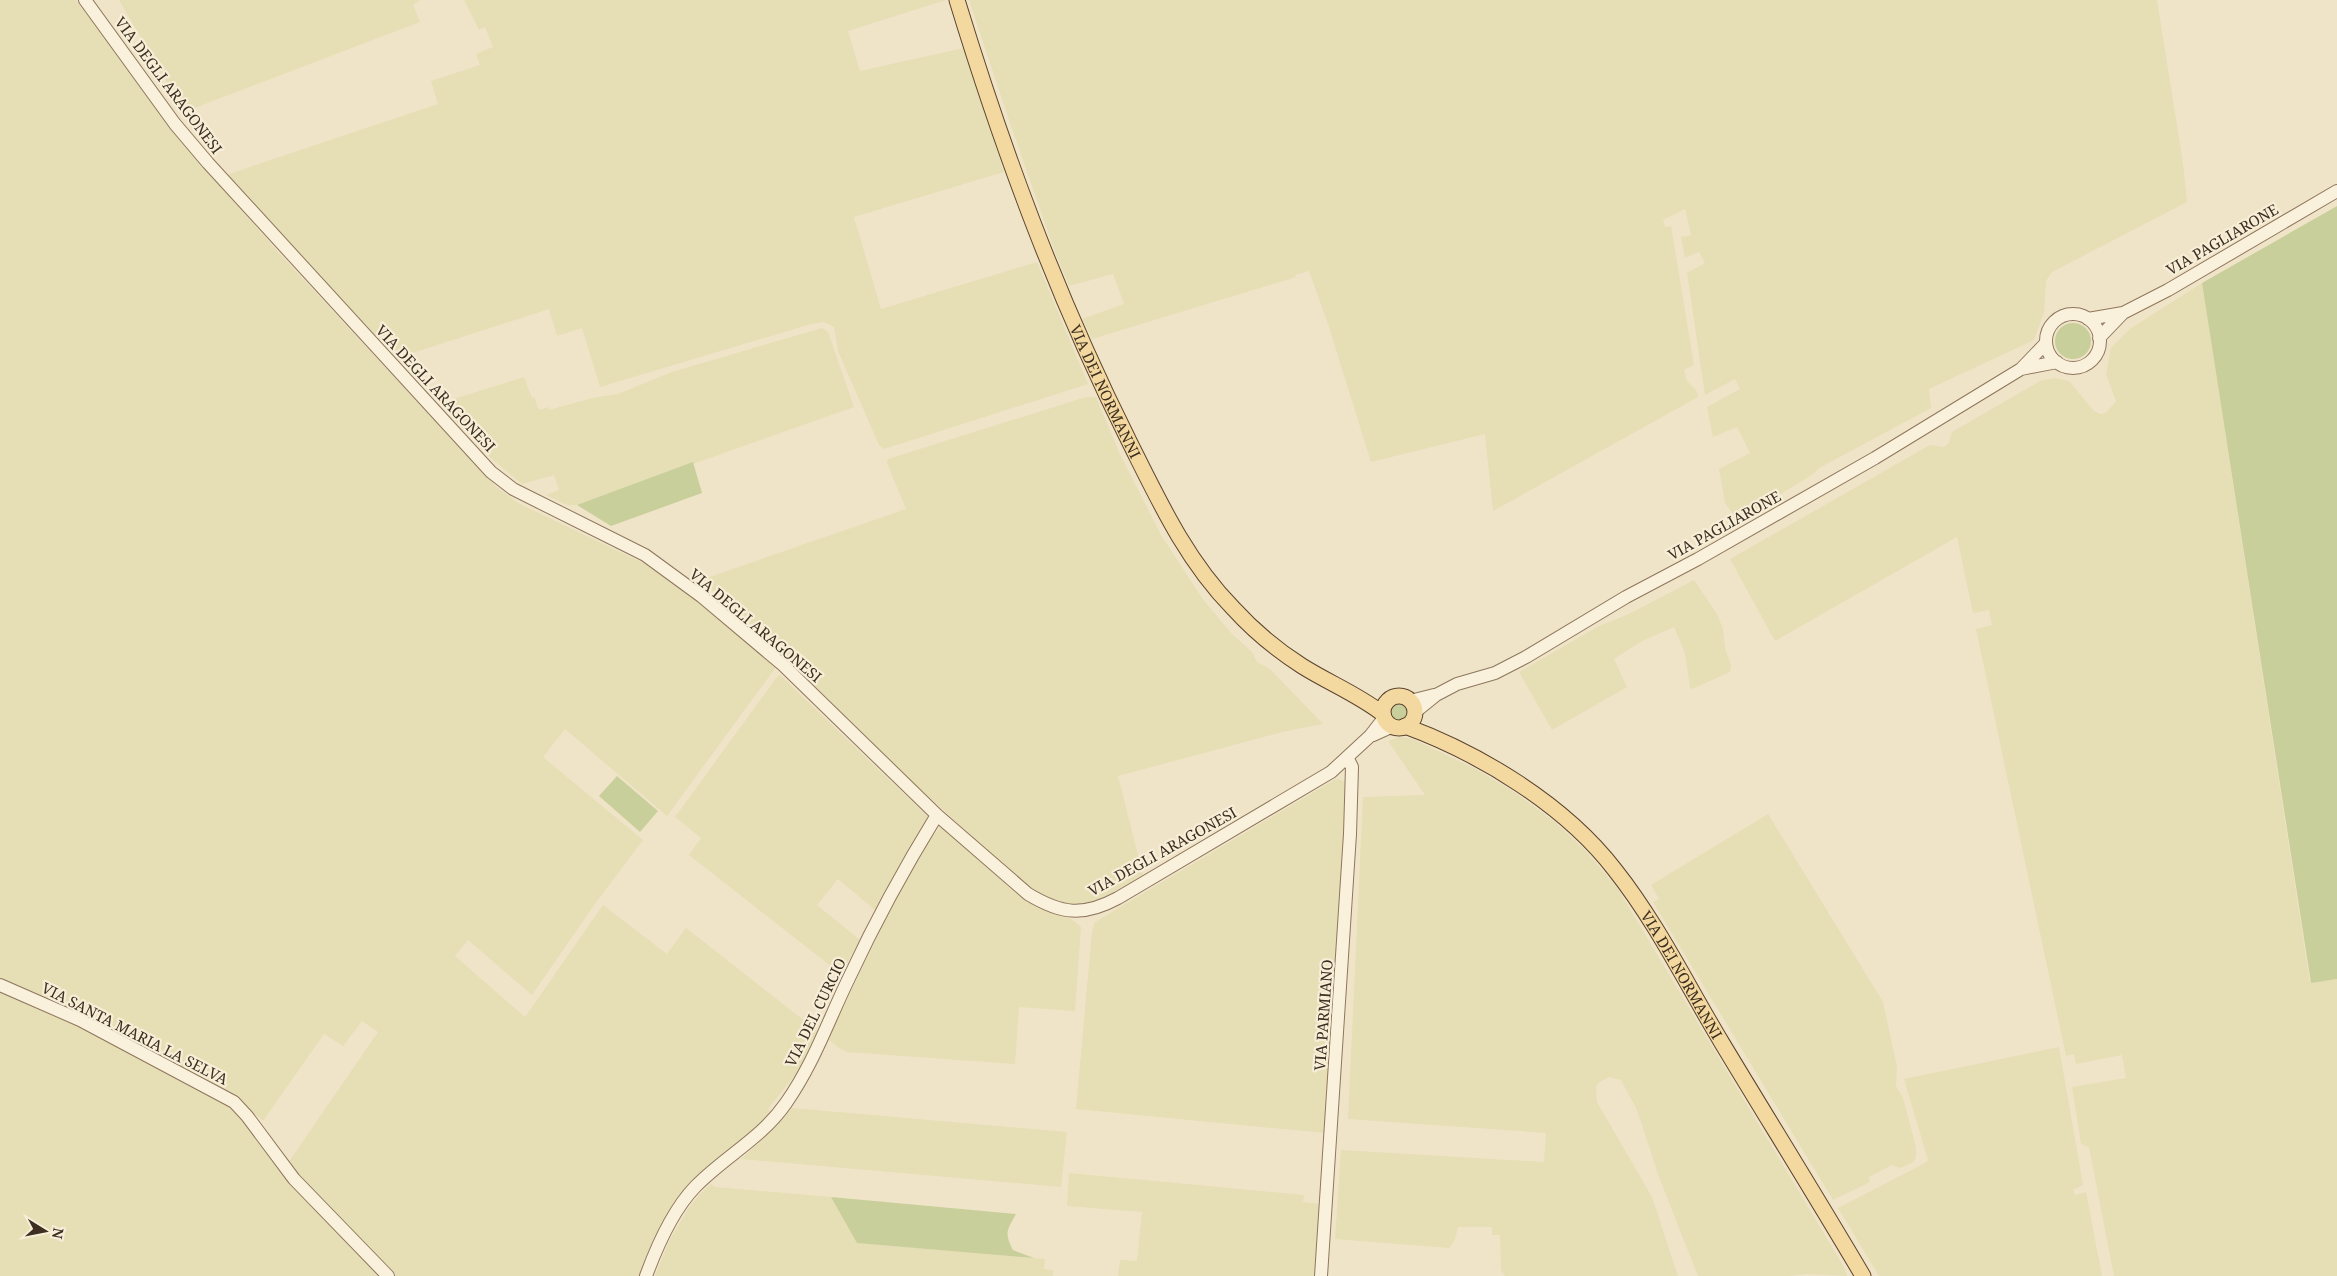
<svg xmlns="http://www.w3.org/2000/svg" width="2337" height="1276" viewBox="0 0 2337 1276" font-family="'Noto Serif',serif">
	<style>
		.farmland { fill: #e6deb5 }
		.green { fill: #c9cf9b }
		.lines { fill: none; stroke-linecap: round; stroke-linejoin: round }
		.minor-casing { stroke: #8d765c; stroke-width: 14 }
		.major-casing { stroke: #5b4430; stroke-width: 17 }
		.minor { stroke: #faf1dc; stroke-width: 12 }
		.major { stroke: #f3d9a0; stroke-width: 15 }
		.labels { text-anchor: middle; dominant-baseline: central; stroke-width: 4.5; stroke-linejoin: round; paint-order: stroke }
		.street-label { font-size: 15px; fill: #3d2e20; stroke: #f7eed8 }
	</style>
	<rect width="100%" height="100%" fill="#f0e4c8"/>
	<path class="farmland" d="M0,0h76l122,161 81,92 216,233 23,17 127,61 57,41 74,62 -109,149 -102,-87 -22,28 100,83 -46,61 -65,94 -64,-55 -13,16 70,61 78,-112 64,49 19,-26 134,105 -21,37 -31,39 5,5 -82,75 -48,87h-250l-105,-113 90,-131 -16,-11 -19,25 -19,-12 -61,87 -32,-28 -173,-91 -58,-23z
		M119,0h301l-7,5 7,17 -236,90z
		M464,0h482l-98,31 12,40 104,-23 40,124 -150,45 27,92 156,-47 51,122 -204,65 -5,-4 -41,-94 -4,-24 -10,-5 -13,2 -211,63 -18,-59 -25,8 -8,-27 -152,49 -171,-183 212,-71 -7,-23 49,-16 -4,-11 17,-7 -8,-20 -6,3z
		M969,0h1188l26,163 4,39 -135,70 -6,9 -2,31 -10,28 -105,49 2,19 -112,60 -7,7 -75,45 -12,-17 -6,-34 31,-16 -13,-26 -24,10 -6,-30 33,-18 -5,-10 -30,16 -18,-122 18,-10 -6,-11 -14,6 -4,-21 10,-2 -6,-26 -22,11 2,7 6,-1 23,139 -10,5 3,11 9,9 2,7 -205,114 -8,-77 -114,28 -43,-138 -19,-53 -14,4 1,2 -204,62 -10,-20 42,-15 -11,-30 -44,12 -15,-37 -43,-123z
		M2202,283l108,700 27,-4v297h-223l-25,-129 -8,-3 -9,-57 54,-9 -4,-23 -46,9 -2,-10 -8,2 -90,-427 16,-4 -3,-15 -16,3 -16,-76 -182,104 -45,-82 200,-114 14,2 5,-4 3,-11 88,-51 14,-3 15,3 25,30 6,3 6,-1 10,-12 -10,-27 5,-26 20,-20z
		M822,328l6,4 26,75 -277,98h-10l-21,-10 13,-5 -5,-15 -32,9 -31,-26 -50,-53v-2l83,-26 8,21 2,-1 5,13 9,-3 1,3 43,-12 26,-4 54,-22z
		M1086,397h10l23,55 42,83 41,63 30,36 20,18 5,10 13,7 53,55 -41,8 -164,44 25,99 -45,26 -12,4 -15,1 -18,-5 -22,-13 -17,-14 -105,-95 -139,-138 -69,-61 205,-71 -19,-46 1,-4z
		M1694,580l23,34 6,15 2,19 6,18 -1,6 -38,17 -2,-1 -5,-35 -11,-26 -32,14 -28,18 13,28 -75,43 -33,-58 80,-46 30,-12z
		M780,675l149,143 -53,93 -38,-32 -21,26 43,35 -19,34 -152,-119 12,-17 -26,-21 102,-140z
		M1400,737l13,2 61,29 42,25 39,29 31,29 32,38 226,378 3,9 -40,-2 -19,2h-90l-39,-99 -22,-67 -16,-30 -12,-3 -11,6 -2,5 1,14 55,95 26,79h-173l-4,-6 -1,-35h-8v-8h-34l-3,13 -6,8 -114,-9 6,-89 203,12 2,-29 -198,-14 15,-322 62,-2 -37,-54z
		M1339,779l7,4v6l-21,344 -249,-24 16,-177 3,-10 239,-142z
		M1768,814l115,188 14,65 -1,19 7,12 13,49v11l-4,5 -12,5 -8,-3 -23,12 1,5 -37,18 -180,-298 6,-3 -8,-14z
		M941,826l71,64 24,17 35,12 10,8 -6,84 -56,-4 -4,57 -168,-12 -8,-4 -11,-9 60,-125 33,-62z
		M0,988l74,32 154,82 155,174h-383z
		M2059,1047l24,138 -10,5 2,5 11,-3 16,84h-223l-41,-68 87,-45 3,-3 -24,-81z
		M792,1108l275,24 -6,55 -320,-28 33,-30z
		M1069,1173l235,22 -1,7 17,2 -5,72h-197l2,-16 17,1 5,-49 -75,-6z
		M711,1184l4,3 116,10 27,46 187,16 -1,10 9,1v6h-398l14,-35 19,-32 11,-14z"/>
	<path class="green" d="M2337,206v773l-26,4 -109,-700z
		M2055 341a18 18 0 1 1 36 0a18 18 0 1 1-36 0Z
		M693,462l9,31 -91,33 -34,-21z
		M1387 711a11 11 0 1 1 22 0a11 11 0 1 1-22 0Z
		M617,776l41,35 -18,21 -41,-36z
		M831,1197l185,17c-9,16 -12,19 -3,36l21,8 -177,-15z"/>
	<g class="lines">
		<g class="minor-casing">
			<path id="minor" d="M85,0l90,124 33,39 283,309 22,17 132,66 56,41 82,69 154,150 91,79c33,20 55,23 90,4l213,-126 39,-36 14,-18
				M2046 341a27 27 0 1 1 54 0a27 27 0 1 1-54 0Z
				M2088,319l35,-6 45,-23 169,-99
				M2099,338l24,-25
				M2021,369l36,-7
				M1410,701l24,-6
				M1415,712l21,-17 21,-11 38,-11 31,-16 100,-60 72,-38 177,-101 146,-89 25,-26
				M1373,735l20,-9
				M0,985l80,35 154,82 13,14 47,63 94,97
				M646,1276c11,-30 26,-65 49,-89 29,-30 67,-49 91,-84 28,-40 42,-82 63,-125 26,-56 56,-111 88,-163
				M1321,1276l29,-442 2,-67 -5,-10"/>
		</g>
		<g class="major-casing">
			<g id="major">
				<path id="s1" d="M957,0c47,154 100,297 172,441 30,60 57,119 104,167 20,22 44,42 69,58 27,17 57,29 81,48"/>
				<circle cx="1399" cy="712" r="16"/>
				<path id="s2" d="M1405,726c76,28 160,79 210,144 42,53 72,115 107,173 47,78 95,155 141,233"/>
			</g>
		</g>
		<use href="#minor" class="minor"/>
		<use href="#major" class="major"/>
	</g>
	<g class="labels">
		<g class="street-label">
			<text transform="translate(169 85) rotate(53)">VIA DEGLI ARAGONESI</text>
			<text transform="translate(2222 239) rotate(-30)">VIA PAGLIARONE</text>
			<text transform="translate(436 388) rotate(47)">VIA DEGLI ARAGONESI</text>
			<text stroke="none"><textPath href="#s1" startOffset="419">VIA DEI NORMANNI</textPath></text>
			<text transform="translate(1724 525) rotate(-29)">VIA PAGLIARONE</text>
			<text transform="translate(756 625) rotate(40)">VIA DEGLI ARAGONESI</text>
			<text transform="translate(1162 851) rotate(-29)">VIA DEGLI ARAGONESI</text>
			<text stroke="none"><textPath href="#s2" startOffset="382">VIA DEI NORMANNI</textPath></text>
			<text transform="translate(815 1012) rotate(-64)">VIA DEL CURCIO</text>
			<text transform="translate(1323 1015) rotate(-86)">VIA PARMIANO</text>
			<text transform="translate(135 1033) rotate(27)">VIA SANTA MARIA LA SELVA</text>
		</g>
	</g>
	<g transform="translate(45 1231) rotate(100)" stroke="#f7eed8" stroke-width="4" paint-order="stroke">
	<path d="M0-4L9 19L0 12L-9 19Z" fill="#3d2e20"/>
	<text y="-8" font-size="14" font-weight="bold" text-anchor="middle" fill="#3d2e20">N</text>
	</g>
</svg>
